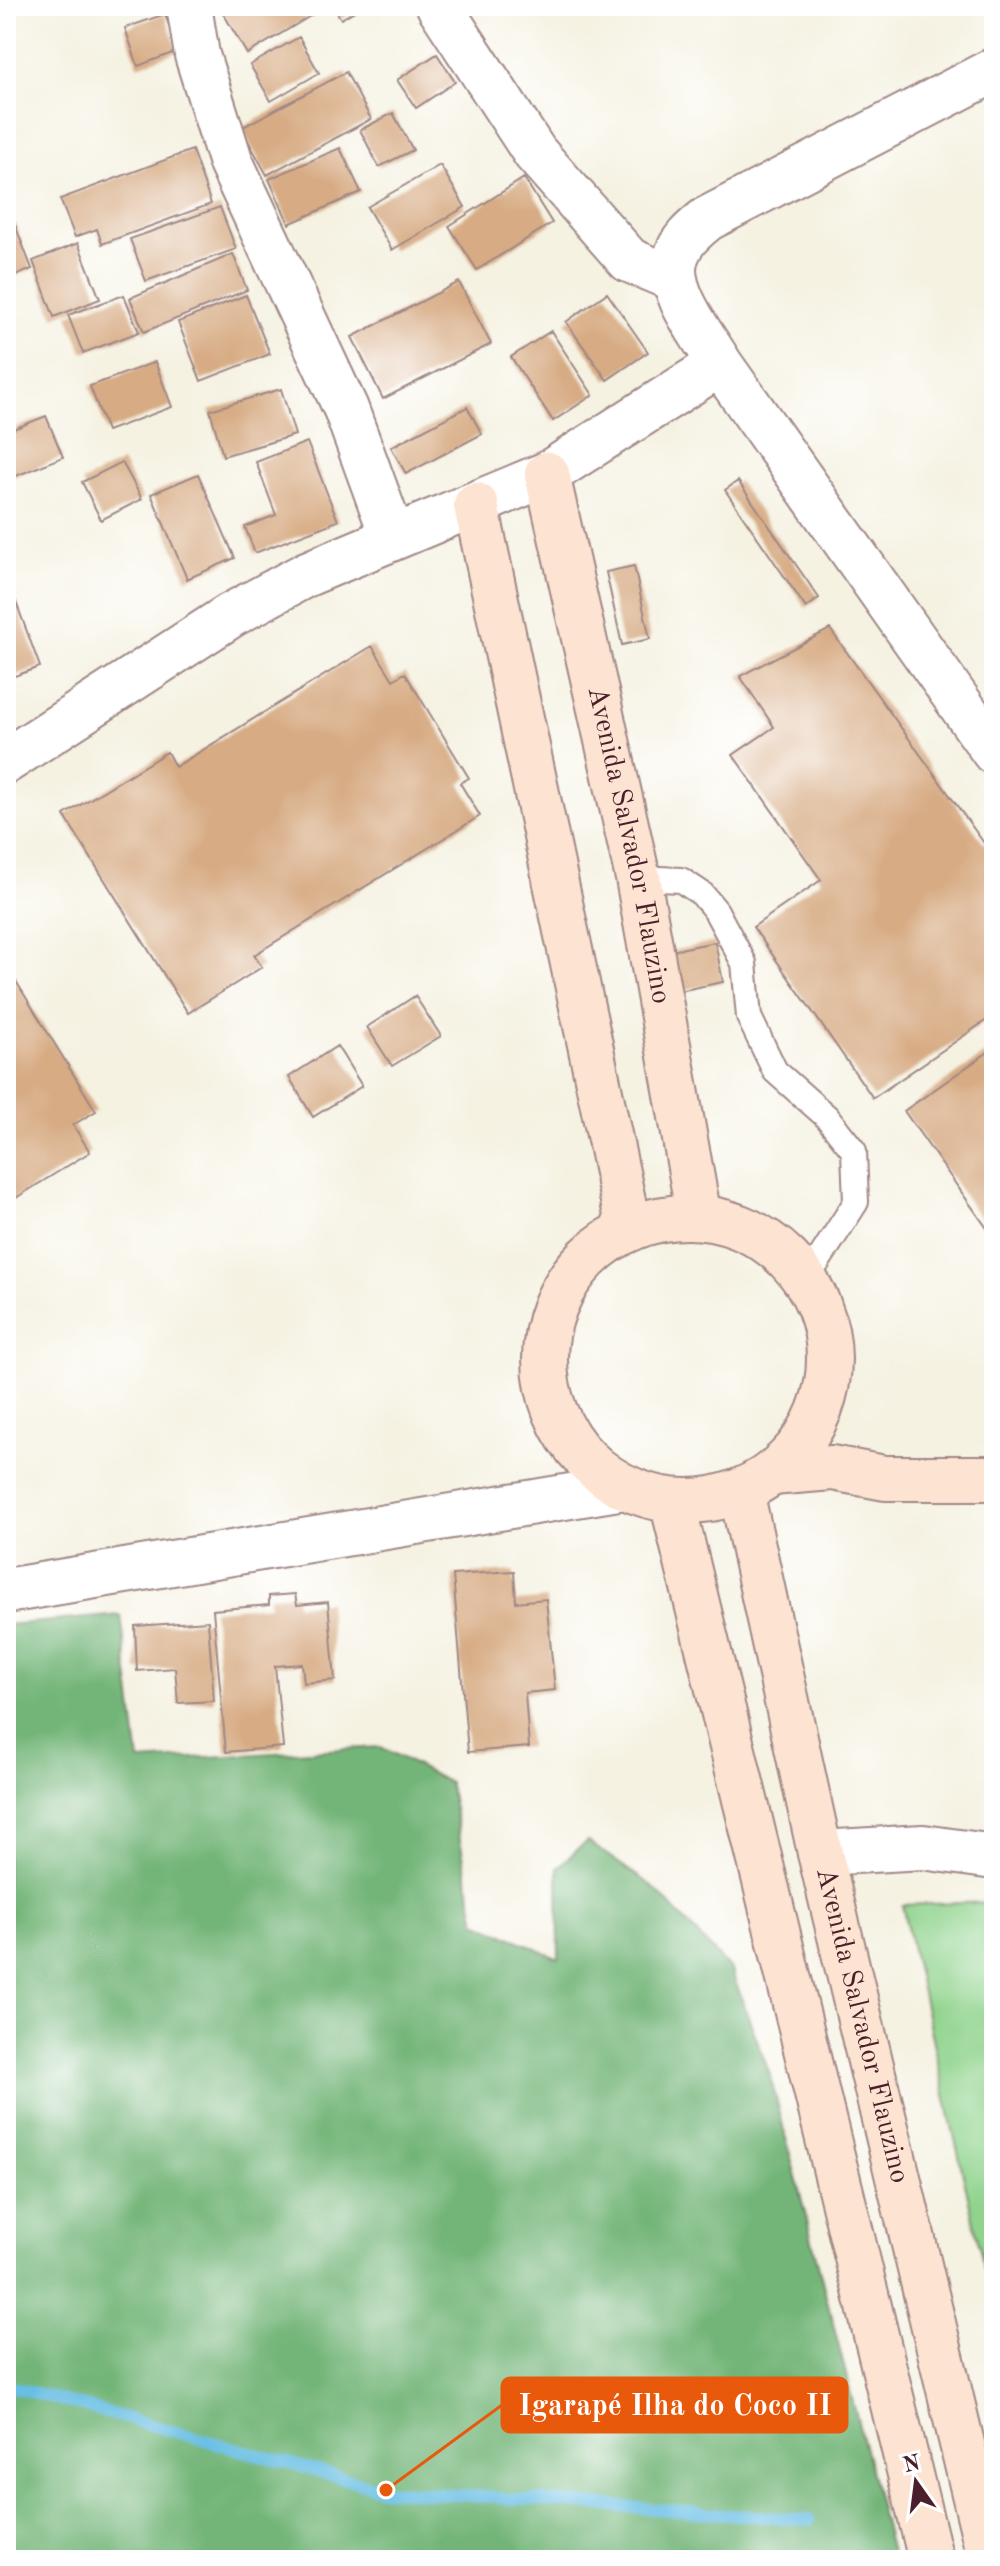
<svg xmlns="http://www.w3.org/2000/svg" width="1000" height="2566" viewBox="0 0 1000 2566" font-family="'Old Standard TT',serif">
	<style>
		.green { fill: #8fd38c; stroke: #6c795c; stroke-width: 2 }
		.forest { fill: #73b578; stroke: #5e6a52; stroke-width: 2 }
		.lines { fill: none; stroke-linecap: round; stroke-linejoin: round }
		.stream { stroke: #67bee4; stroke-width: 12 }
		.building { fill: #d7ab83 }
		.lane-casing { stroke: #a08886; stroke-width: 28 }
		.street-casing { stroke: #a08886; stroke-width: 48 }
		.secondary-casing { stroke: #a08886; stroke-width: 48 }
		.lane { stroke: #fff; stroke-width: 24 }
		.street { stroke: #fff; stroke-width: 44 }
		.secondary { stroke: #fde3d1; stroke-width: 44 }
		.labels { text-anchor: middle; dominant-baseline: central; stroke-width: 6; stroke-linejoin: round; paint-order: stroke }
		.street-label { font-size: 28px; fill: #4a1f2b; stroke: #fff }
		.leader { fill: none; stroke: #e8590c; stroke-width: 3 }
		.callout-dot { fill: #e8590c; stroke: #fff; stroke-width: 3 }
		.callout { fill: #e8590c; stroke: #e8590c; stroke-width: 3 }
		.callout-label { font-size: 30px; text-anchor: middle; font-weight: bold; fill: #fff }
	</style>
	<rect width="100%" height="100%" fill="#fff"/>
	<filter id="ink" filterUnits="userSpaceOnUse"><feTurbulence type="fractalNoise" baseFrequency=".0125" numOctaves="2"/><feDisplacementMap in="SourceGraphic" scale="16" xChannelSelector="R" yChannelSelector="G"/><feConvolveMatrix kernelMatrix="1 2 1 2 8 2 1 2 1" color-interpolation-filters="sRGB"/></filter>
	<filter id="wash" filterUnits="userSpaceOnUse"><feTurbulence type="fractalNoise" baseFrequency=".006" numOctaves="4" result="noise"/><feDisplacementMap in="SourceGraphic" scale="32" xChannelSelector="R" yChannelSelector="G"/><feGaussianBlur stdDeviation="1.8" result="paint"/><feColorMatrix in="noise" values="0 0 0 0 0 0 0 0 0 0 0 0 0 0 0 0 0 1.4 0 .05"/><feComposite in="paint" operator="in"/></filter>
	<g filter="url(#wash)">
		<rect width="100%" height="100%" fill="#f5f2e2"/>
		<path class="green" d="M994,1902v409l-92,-406z"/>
		<path class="forest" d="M121,1615l18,146 242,-14 68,36 27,139 83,37 -1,-92 29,-26 65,45 79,84 39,105 123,485h-887v-935z"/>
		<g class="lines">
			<path class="stream" d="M6,2385l380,105 423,30"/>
		</g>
		<g id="blocks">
			<path class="building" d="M219,6h88l5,9 -65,39z
				M333,6h30l-22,13z
				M165,14l13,37 -40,15 -13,-38z
				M299,37l20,36 -48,28 -21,-36z
				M437,54l18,28 -39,26 -19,-28z
				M346,72l25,47 -104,56 -26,-47z
				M393,113l20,37 -34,17 -19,-37z
				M340,148l21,44 -72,32 -20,-45z
				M192,150l19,54 -109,40 -5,-15 -22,8 -15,-38z
				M440,165l25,42 -73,43 -25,-43z
				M524,178l28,45 -75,47 -28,-44z
				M220,207l16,42 -90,32 -16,-42z
				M14,222l18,47 -26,11v-55z
				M78,243l22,56 -46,18 -21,-56z
				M233,254l14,36 -103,42 -14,-34z
				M459,282l32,62 -108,55 -31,-62z
				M607,293l41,59 -41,28 -41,-58z
				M124,295l15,37 -56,21 -15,-38z
				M246,295l24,59 -69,27 -23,-59z
				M551,331l42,64 -40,26 -42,-64z
				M155,362l17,45 -65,24 -17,-45z
				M281,389l14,46 -72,21 -13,-46z
				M467,407l15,27 -76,40 -15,-27z
				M46,416l17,41 -57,23v-48z
				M307,442l31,79 -83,32 -10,-26 31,-12 -20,-53z
				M122,462l20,37 -41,21 -19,-38z
				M198,474l37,84 -48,21 -36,-85z
				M738,481l81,117 -13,10 -81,-118z
				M634,566l16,73 -28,6 -16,-73z
				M6,575l34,92 -34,12z
				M830,629l164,228v158l-121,83 -120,-171 68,-47 -88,-125 41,-28 -34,-51z
				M372,646l21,34 12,-7 64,105 -9,5 20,33 -226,139 8,12 -74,46 -124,-198 103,-63 8,15z
				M715,942l8,40 -44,9 -9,-40z
				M6,965l90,146 -23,14 17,27 -84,52z
				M415,996l26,40 -49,30 -25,-39z
				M337,1046l25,40 -49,31 -24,-40z
				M994,1048v190l-90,-127z
				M514,1571l2,31 30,-3 9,91 -30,3 4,54 -61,5 -15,-177z
				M295,1594l2,11 31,-3 7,78 -31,3 -2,-19 -27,2 8,81 -57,5 -13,-142 56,-5v-9z
				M208,1621l6,80 -36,2 -3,-35 -38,3 -2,-45z"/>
		</g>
	</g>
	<g filter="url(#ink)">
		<use href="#blocks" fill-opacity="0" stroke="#a08886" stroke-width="2"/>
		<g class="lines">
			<g class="lane-casing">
				<path id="lane" d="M638,878l43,2 21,14 14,17 28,52 5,54 26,54 52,46 27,34 2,51 -50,78"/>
			</g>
			<g class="street-casing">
				<path id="street" d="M439,6l96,147 94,107 45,19
					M994,70l-287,149c-13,11 -26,21 -31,38 -11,32 28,80 44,107l274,388
					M393,538l154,-64 173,-110
					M6,761l225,-146 76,-41 86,-36 -47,-129 -115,-246 -34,-108 -8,-49
					M6,1591l618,-104
					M820,1853l103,-6 71,10"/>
			</g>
			<g class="secondary-casing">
				<g id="secondary">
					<path id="s1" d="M547,474l91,404 61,339"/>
					<path d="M476,505l153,724"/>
					<circle cx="687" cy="1359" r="142"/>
					<path d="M772,1473l60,-5 53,10h109"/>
					<path id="s2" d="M741,1491l79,362 170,707"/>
					<path d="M672,1501l259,1059"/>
				</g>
			</g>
			<use href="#lane" class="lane"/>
			<use href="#street" class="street"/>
			<use href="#secondary" class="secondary"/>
		</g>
	</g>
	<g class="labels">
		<g class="street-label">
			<text stroke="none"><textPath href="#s1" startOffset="380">Avenida Salvador Flauzino</textPath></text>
			<text stroke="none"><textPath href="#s2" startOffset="548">Avenida Salvador Flauzino</textPath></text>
		</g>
	</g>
	<path class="leader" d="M386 2490L502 2405"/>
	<circle class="callout-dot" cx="386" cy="2490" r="8"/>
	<rect class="callout" x="502" y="2378" width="345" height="54" rx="8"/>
	<g class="callout-label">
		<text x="675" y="2415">Igarapé Ilha do Coco II</text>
	</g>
	<rect width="1000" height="2566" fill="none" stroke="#fff" stroke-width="32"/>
	<g transform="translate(916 2482) rotate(346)" stroke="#ffffff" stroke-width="6" paint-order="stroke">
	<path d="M0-6L14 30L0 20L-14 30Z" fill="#4a1f2b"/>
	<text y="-12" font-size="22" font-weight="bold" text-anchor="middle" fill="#4a1f2b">N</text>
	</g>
</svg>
